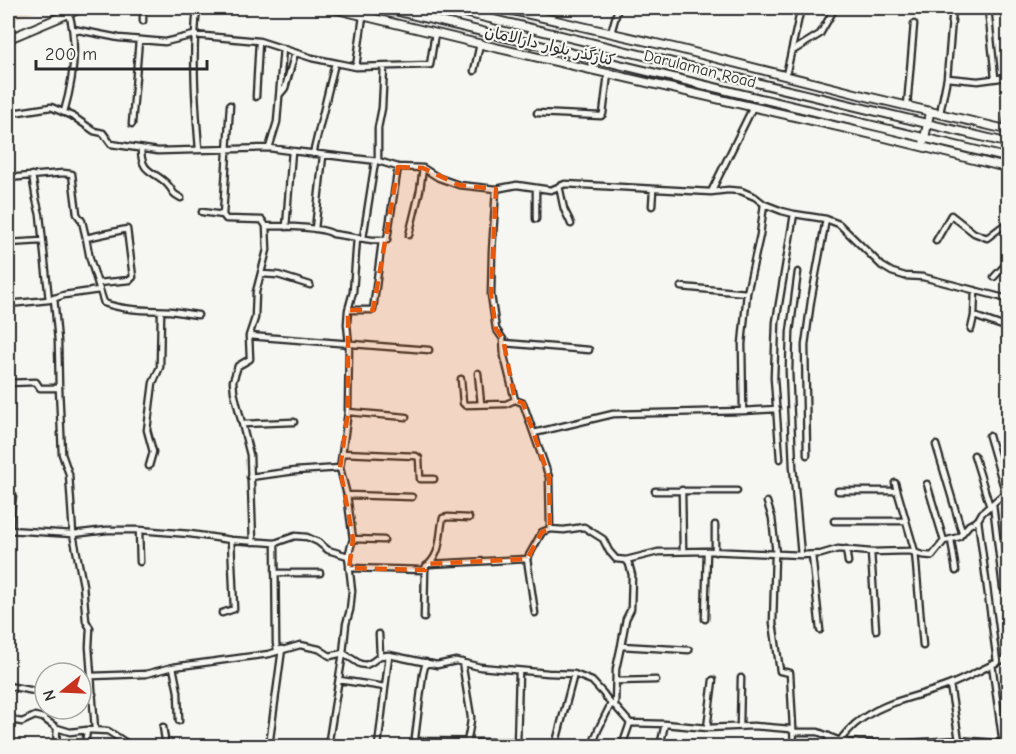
<svg xmlns="http://www.w3.org/2000/svg" width="1016" height="754" viewBox="0 0 1016 754" font-family="'Comic Neue','Playpen Sans Arabic',sans-serif">
	<style>
		.built { fill: #eee4d4 }
		.lines { fill: none; stroke-linecap: round; stroke-linejoin: round }
		.street-casing { stroke: #2b2b2b; stroke-width: 9 }
		.secondary-casing { stroke: #2b2b2b; stroke-width: 11 }
		.street { stroke: #f6f6f2; stroke-width: 4.5 }
		.secondary { stroke: #f6f6f2; stroke-width: 7 }
		.marked { fill: #e8590c; fill-opacity: 0.2; stroke: #e8590c; stroke-width: 4.5; stroke-dasharray: 12 8; stroke-linejoin: round }
		.labels { text-anchor: middle; dominant-baseline: central; stroke-width: 4.5; stroke-linejoin: round; paint-order: stroke }
		.street-label { font-size: 16px; fill: #2b2b2b; stroke: #f6f6f2 }
	</style>
	<rect width="100%" height="100%" fill="#f6f6f2"/>
	<filter id="ink" filterUnits="userSpaceOnUse"><feTurbulence type="fractalNoise" baseFrequency=".0167" numOctaves="2"/><feDisplacementMap in="SourceGraphic" scale="12" xChannelSelector="R" yChannelSelector="G"/><feConvolveMatrix kernelMatrix="1 2 1 2 8 2 1 2 1" color-interpolation-filters="sRGB"/></filter>
	<g filter="url(#ink)">
		<path class="built" d="M8,8h36l-36,14z"/>
		<g class="lines">
			<g class="street-casing">
				<path id="street" d="M143,8v13
					M197,8c-5,47 -2,94 2,141
					M988,8l7,70
					M73,29l46,9 46,4 29,-7 65,6 53,17 44,9 74,-2 5,-32
					M611,33l7,-25
					M791,52l29,-18 15,-26
					M356,67l7,-51
					M474,71l6,-27
					M786,75l15,-67
					M947,78l31,3 30,-4
					M280,94l5,-6 10,-35
					M256,97l3,-56
					M907,106l7,-82
					M8,111l11,1 32,-5 23,10 20,14 9,2 8,11 47,7 111,-3 23,3 86,10 20,6 25,1 16,10 20,7 37,4 21,-4 34,5 14,-6 146,8 17,-2 13,1 14,6 9,7 18,7 12,3 32,5 13,5 43,42 10,6 13,4 18,1 85,22
					M64,112c9,-31 14,-67 5,-99
					M537,113l64,3 2,-2 5,-40
					M940,113l7,-35 6,-70
					M132,124l7,-84
					M1006,129l2,-17
					M269,148l8,-26 6,-74
					M141,149c0,26 14,21 27,36 7,8 2,7 13,13
					M313,154l22,-91
					M378,161v-33l4,-20 2,-41
					M32,175l4,24 4,16 9,85
					M8,178l55,-5 9,1 5,40 5,7 4,17 4,21 14,44c22,8 43,7 66,8 9,1 19,3 28,4
					M559,186c2,8 3,15 5,23 2,5 5,9 7,15
					M536,188v31
					M496,189l-4,62 -1,44 5,34 7,10 1,17 11,44 8,3 26,74 1,52
					M711,192l42,-85
					M652,206l1,-16
					M202,212l21,3 3,4 36,1 4,6 1,24 -11,42 -1,26 -6,18 1,23 -12,7 -5,15 1,11 16,63 3,87
					M223,215l7,-110
					M266,226c14,0 57,1 67,8l39,6h15l11,-73
					M286,227l6,-76
					M315,229l8,-73
					M409,235l11,-45 3,-22
					M86,238l41,-9 6,48 -3,3 -32,3
					M363,238l12,-76
					M936,241l15,-26 23,18 13,5 21,-16
					M8,243l34,-2
					M798,272l-8,60 -1,39 4,96 8,88
					M261,274l17,1 32,10
					M994,277l14,-15
					M681,287l66,6
					M54,298l4,43 1,47 3,66 7,20 4,60 10,51 3,36 4,7 -1,19 6,83
					M8,304l41,-4 15,-5 35,-5
					M348,310h25l9,-69
					M974,316l34,12
					M971,329l3,-13 1,-26
					M249,336l180,14
					M504,343l85,7
					M478,373l3,31
					M461,379l2,24 2,2 41,-1 9,-4
					M8,383l28,-1 4,6h19
					M743,411l-1,-67 5,-51 13,-58 4,-31
					M348,412l58,5
					M243,424l51,-2
					M534,433l79,-19 130,-3 34,-2
					M989,436l16,55
					M936,445l26,87
					M342,453l74,3 3,2 1,21h14
					M807,455l-2,-110 6,-44 15,-82
					M974,455l16,52
					M780,459l-6,-81 2,-56 18,-108
					M149,466l4,-14 -6,-22 6,-47 7,-16 1,-55
					M250,477l45,-6 45,-3
					M895,483l20,69 8,94
					M927,484l17,57
					M682,490l1,61
					M655,491h82
					M838,491h59
					M347,495l65,2
					M767,502l5,16 4,36
					M993,504l10,84
					M978,520l19,142
					M834,521h72
					M8,530l65,4 34,-4h32l51,4 41,6 44,3 20,-7 12,1 11,5 10,8 20,6
					M139,530l1,32
					M9,531l4,-36
					M353,539l31,1
					M951,540l5,31
					M846,549l2,13
					M715,552v-27
					M871,552l5,78
					M775,554l-2,69 7,48 10,2 4,73
					M812,555l8,75
					M527,559l8,54
					M429,564c13,-13 10,-30 14,-46l5,-1 21,1
					M349,568l76,2
					M275,573h45
					M222,613l12,-4 -3,-69
					M424,618l1,-48 1,-4 3,-2 98,-5 15,-27 8,-3 14,1 20,-3 19,12 6,12 7,8 10,1 32,-8 49,-1 94,4 20,-1 17,-5 33,3 39,-1 12,4 10,1 12,-15 15,-4 10,-12 9,-5 4,-7 26,-23
					M705,619l2,-68
					M379,634l1,22
					M621,646l68,4
					M462,662l9,55c0,10 -4,20 -4,29
					M992,664l11,80
					M173,667l5,25 1,29
					M92,676l54,-2 27,-7 96,-13 31,-9 19,4 11,7 13,-3 17,11 6,1 6,-3 8,-6 9,-1 48,10 19,-4 24,6 68,6 26,1 18,7 11,12 8,11 4,2 15,17 35,1 42,4 47,-2 36,3 4,3h24l22,9 18,2 31,1 70,-4 49,4
					M339,680l46,7
					M616,681l40,-1
					M950,685l9,55
					M8,686l37,7
					M81,697l12,-3
					M615,706l1,-37 5,-23 5,-27 5,-10 1,-34 -3,-11 -3,-4
					M8,715l8,6 6,1 13,-6 8,2 14,10 13,4 17,-2 21,1 20,13
					M163,727l3,19
					M740,727l1,-49
					M707,728l6,-48
					M414,741l103,1
					M840,741c4,-7 9,-11 15,-17 29,-24 61,-26 94,-39 21,-8 39,-20 59,-27
					M56,746l1,-18
					M85,746l2,-16
					M269,746l13,-97 -5,1 -1,-7 -1,-100
					M328,746l15,-93 3,-29 4,-14 2,-19 -4,-35 5,-17 -6,-44 -7,-27 8,-56 1,-68 -2,-20 1,-14 5,-18 4,-54
					M378,746l11,-91
					M414,746l9,-72 3,-12
					M517,746l2,-75
					M555,746l19,-72
					M592,746l6,-16 13,-26
					M622,746l8,-23
					M660,746l5,-22
					M828,746l1,-10"/>
			</g>
			<g class="secondary-casing">
				<path id="secondary" d="M331,8l149,36 403,93 125,31
					M384,8l624,150
					M446,8l562,135
					M502,8l178,41 189,48 139,33
					M8,39l74,-31
					M924,141l6,-30"/>
			</g>
			<use href="#street" class="street"/>
			<use href="#secondary" class="secondary"/>
		</g>
	</g>
	<path class="marked" d="M398,167l25,1 36,17 37,4 -5,106 5,34 7,10 12,61 8,3 26,74 1,52 -8,3 -15,27 -100,5 -2,6 -76,-2 4,-29 -13,-71 8,-56v-102h25z"/>
	<g class="labels">
		<g class="street-label">
			<text transform="translate(550 46) rotate(13)">کنارگذر بلوار دارالامان</text>
			<text transform="translate(700 69) rotate(14)">Darulaman Road</text>
		</g>
	</g>
	<rect width="1016" height="754" fill="none" stroke="#f6f6f2" stroke-width="30"/>
	<rect x="15" y="15" width="986" height="724" fill="none" stroke="#2b2b2b" stroke-width="2" filter="url(#ink)"/>
	<g transform="translate(63 691) rotate(252)"><circle r="28" fill="#f6f6f2" stroke="#a5a5a2" stroke-width="1.5"/>
	<path d="M0-4.5L10 22L0 15L-10 22Z" fill="#c8321e"/>
	<text y="-9" font-size="16" font-weight="bold" text-anchor="middle" fill="#2b2b2b">N</text>
	</g>
	<path d="M36 60v9h171v-9" fill="none" stroke="#2b2b2b" stroke-width="3"/>
	<text x="45" y="60" font-size="18" fill="#2b2b2b" stroke="#f6f6f2" stroke-width="4.5" paint-order="stroke">200 m</text>
</svg>
